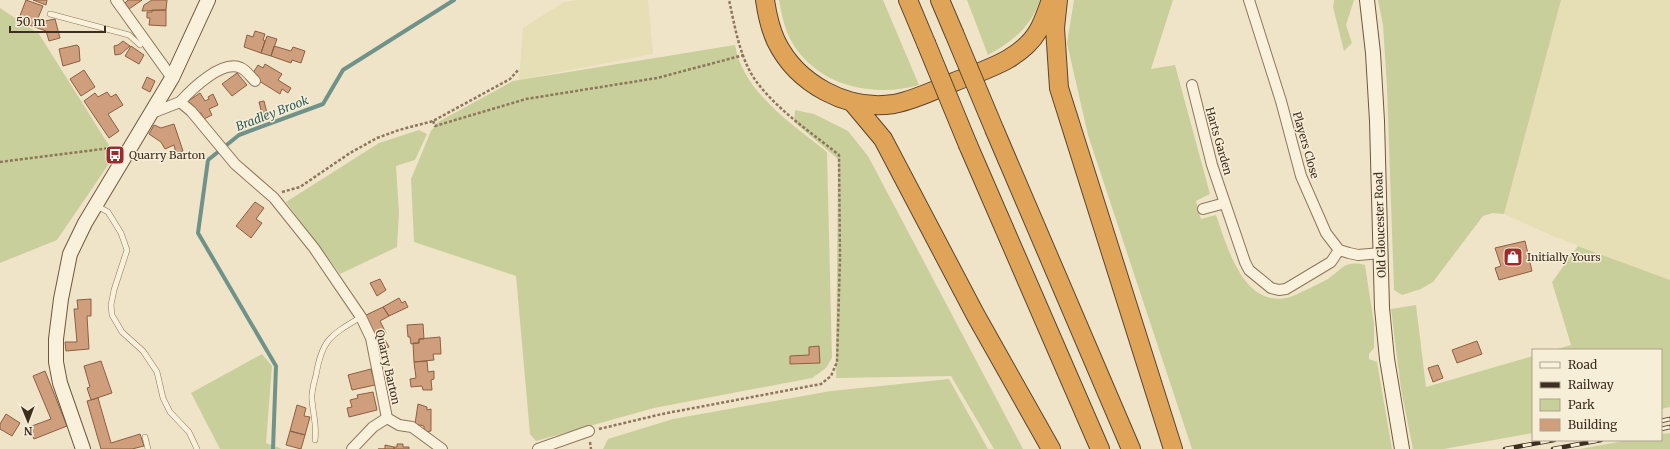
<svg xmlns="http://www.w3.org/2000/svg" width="1670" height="449" viewBox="0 0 1670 449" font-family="Merriweather,serif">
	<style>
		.farmland { fill: #e6deb5 }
		.green { fill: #c9cf9b }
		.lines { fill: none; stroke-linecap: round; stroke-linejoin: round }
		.stream { stroke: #6f938a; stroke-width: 4 }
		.building { fill: #cf9f7d; stroke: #8d5f41 }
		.service-casing { stroke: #8d765c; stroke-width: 6 }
		.minor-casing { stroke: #8d765c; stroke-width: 12 }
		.secondary-casing { stroke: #6f573f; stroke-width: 16 }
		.motorway-casing { stroke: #5b4430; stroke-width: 20 }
		.path { stroke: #8d765c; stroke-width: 2.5; stroke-dasharray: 3 2; stroke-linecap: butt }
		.service { stroke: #faf1dc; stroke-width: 5 }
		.minor { stroke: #faf1dc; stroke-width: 10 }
		.secondary { stroke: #faf1dc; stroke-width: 14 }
		.motorway { stroke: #e0a458; stroke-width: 18 }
		.rail-casing { stroke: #3d2e20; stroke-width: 4.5 }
		.rail { stroke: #f7eed8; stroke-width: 3; stroke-dasharray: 9; stroke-linecap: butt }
		.motorway-bridge-casing { stroke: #5b4430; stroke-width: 20; stroke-linecap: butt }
		.motorway-bridge { stroke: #e0a458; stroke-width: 18 }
		.labels { text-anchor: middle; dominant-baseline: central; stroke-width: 3; stroke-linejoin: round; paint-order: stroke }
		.street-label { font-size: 11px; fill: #3d2e20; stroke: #f7eed8 }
		.poi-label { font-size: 11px; fill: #3d2e20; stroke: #f7eed8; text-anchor: start }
		.water-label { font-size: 12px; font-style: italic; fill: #2f5d5a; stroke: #f7eed8 }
	</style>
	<rect width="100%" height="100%" fill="#f0e4c8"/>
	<path class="farmland" d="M576,0h72l5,54 -134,26 4,-52 41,-26z
		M1561,0h109v280l-115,-43 -51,-23z"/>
	<path class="green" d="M779,0h104l36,85c-50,14 -110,-1 -132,-53 -4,-10 -6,-21 -8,-32z
		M967,0h73c-9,27 -28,42 -52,55z
		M1074,0h99l-22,69 24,-4 35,129 -14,7 5,18 15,-4c11,30 26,91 70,83 7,-1 14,-6 20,-8 7,-4 15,-7 22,-11 15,-11 17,-19 37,-14l9,59v24l-5,6v5l8,3 15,87h-200l-104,-314 -21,-92z
		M1334,0h20l-8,25 6,18 -8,8 -11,-44z
		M1378,0h183l-57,214 -11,-1 -10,3 -50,66 -12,7 -19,6 -8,-5 -7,-202 -4,-63z
		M0,8l39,26 76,121 -58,85 -57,23z
		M735,45c8,47 57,79 92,107l5,206 -6,10 -14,10 -158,30 -118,33 -6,-7 -14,-158 -102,-34 -3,-63 20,-48 7,-9 75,-41z
		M795,110l19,4 34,17 20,25 155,293h-29l-43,-73 -115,2 2,-219 -44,-37z
		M419,130l8,4 -12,26 -19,6 3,47 -2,34 -57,27 -54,-72 93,-59z
		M1578,246l92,34v127l-9,2v-59h-107l17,-5 -19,-63z
		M1416,305l10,82 107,-31v77l-89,16h-31l-12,-60 -10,-80z
		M262,354l10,12 -6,77 16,6h-62l-29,-56z
		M949,379l39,70h-385l5,-10 65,-20 158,-28z
		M1670,433v16h-90l49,-9h32v-6z"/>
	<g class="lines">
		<path class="stream" d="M273,449l3,-83 -78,-133 10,-73 31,-25 84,-31 20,-34 111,-70"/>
	</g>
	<path class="building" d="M26,0l17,6 -5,12 7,3 10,-2 5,19 -11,3 -3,-10 -28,-10z
		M33,0h14l-1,5z
		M128,0h14l-13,9 -4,-6z
		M167,0l-1,10 -24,1 2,-6 8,-5z
		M152,10h14v16l-17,-1 1,-7h-3v-6h5z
		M255,31l10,3 -2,6 2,1 -4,12 -17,-6 3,-12 6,2z
		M267,36l10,3 -6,17 -10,-3z
		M123,41l7,5 -9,8 -6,1 -1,-9 4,-1z
		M77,45l2,2 1,14 -17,5 -4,-17z
		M131,46l13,9 -5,9 -14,-8z
		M274,46l17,5 2,-4 12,4 -4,12 -9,-3 -1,3 -20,-7z
		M265,64l17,10 -4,6 13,8 -3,5 -6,-4 -2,5 -29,-18 7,-11 5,3z
		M84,70l11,17 -14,9 -11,-17z
		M237,73l10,12 -15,11 -10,-12z
		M147,77l8,4 -5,11 -8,-4z
		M107,92l4,5 5,-3 7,11 -15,9 11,17 -10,7 -25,-37 11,-8 3,4z
		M200,93l5,8 4,-2 -1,-2 5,-3 5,11 -9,4 3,6 -8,4 -3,-6 -4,1 -10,-12z
		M264,101l3,12 -5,1 -3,-12z
		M174,124l9,27 -7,2 -2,-8 -9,4 -4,-7 -12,-8 5,-9 7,3z
		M255,202l9,6 -8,11 6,4 -11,15 -15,-12z
		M1525,241l7,30 -33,9 -4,-12 6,-2 -6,-18z
		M380,279l6,11 -9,6 -7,-13z
		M399,298l3,5 3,-2 3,6 -19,9 -6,-9z
		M91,299v17h-4l2,33 -23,2 -1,-9h12l-3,-33h4l-1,-9z
		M383,307l6,9 -9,5 6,12 -10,5 -12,-22z
		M423,324l1,15h-5v4l-8,1 -1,-7h-2l-1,-12z
		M440,337l1,17h-8l1,6 -20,2 -1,-19h6v-4z
		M385,340l4,7 -11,4 -3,-7z
		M1477,341l5,13 -25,9 -5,-13z
		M819,346l1,17 -30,1v-8l19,-1v-8z
		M101,361l11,32 -21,7 -4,-12 3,-1 -6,-21z
		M427,361l1,11 6,-1v8l-3,1 1,10h-9l-1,-4 -11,1 -1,-8 6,-1 -2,-16z
		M1438,365l5,13 -10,4 -5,-14z
		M371,369l4,16 -23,5 -4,-15z
		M45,371l22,55 -33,13 -5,-12 22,-8 -18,-43z
		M373,392l4,18 -28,7 -2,-9 5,-1 -2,-7 8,-2 -1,-3z
		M98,398l13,45 29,-9 4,12 -12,3h-31l-14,-48z
		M418,404l9,3v3l4,-1v22l-7,1v-6l-9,-2z
		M297,405l9,3 -2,8 6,1 -5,18 -15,-4z
		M6,414l14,9 -8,13 -12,-7v-5z
		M290,431l15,4 -4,14 -15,-4z
		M397,444h6v3h6v2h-15v-2h3z
		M385,445l9,2v2h-16h7z"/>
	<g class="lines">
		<g class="service-casing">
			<path id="service" d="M50,14l79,21 11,10
				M97,206l11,6 13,21 6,17 -13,40 -3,15 1,10 10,17 21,19 14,21 6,26 7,14 19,20 8,17
				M145,437l3,12
				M315,440c2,-14 -2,-27 -3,-40 -1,-8 2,-17 4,-25 6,-36 15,-40 45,-58"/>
		</g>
		<g class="minor-casing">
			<path id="minor" d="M116,0l56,78
				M1249,0l32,101 20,75 25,57 13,17 10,3 9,2 23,-2
				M1192,85l20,80 33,97 4,8 22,18 8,2 7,-1 45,-27 8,-12
				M180,102c11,-12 42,-43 61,-34 5,2 10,9 14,13
				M152,113l28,-11 11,9 44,53 39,34 40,50 47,69 10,21 16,80
				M1203,209l22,-6
				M352,449l21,-22 14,-9 12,7 13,2 30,22
				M538,449l51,-18"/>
		</g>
		<g class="secondary-casing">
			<path id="secondary" d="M1367,0l6,53 4,68 5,187 5,51 15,90
				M83,449l-23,-66 -4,-21v-23l5,-40 9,-45 15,-31 87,-145 36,-78"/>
		</g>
		<g class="motorway-casing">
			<path id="motorway" d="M765,0c2,14 5,28 11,41 21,43 71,70 118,63 21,-4 41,-14 60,-22 30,-12 67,-22 84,-51 6,-10 9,-21 13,-31
				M908,0l18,43
				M940,0l14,33
				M1058,0l-3,28 4,60 114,361
				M852,102l31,37 92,175 76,135
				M995,131l136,318
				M968,145l132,304"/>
		</g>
		<path class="path" d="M433,121l2,5 91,-27 131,-21 87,-23
			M0,162l110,-14 3,5
			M282,192l18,-5 50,-34 27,-15 22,-8 34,-9 77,-42 9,-10
			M599,429l63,-15 159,-30 10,-8 6,-14 3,-104 -1,-103c-28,-23 -61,-44 -83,-74 -16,-22 -21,-54 -27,-81
			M590,442l1,7"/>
		<use href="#service" class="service"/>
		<use href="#minor" class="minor"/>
		<use href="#secondary" class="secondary"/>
		<use href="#motorway" class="motorway"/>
		<g class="rail-casing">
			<path id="rail" d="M1661,421l9,-2
				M1661,429l9,-2
				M1505,449l49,-9
				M1553,449l48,-9"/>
		</g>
		<use href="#rail" class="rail"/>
		<g class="motorway-bridge-casing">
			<path id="motorway-bridge" d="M954,33l41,98
				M926,43l42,102"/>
		</g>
		<use href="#motorway-bridge" class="motorway-bridge"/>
	</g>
	<defs>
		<g id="bus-square" transform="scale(1)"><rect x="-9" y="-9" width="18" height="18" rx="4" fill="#9e2a2b" stroke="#f7eed8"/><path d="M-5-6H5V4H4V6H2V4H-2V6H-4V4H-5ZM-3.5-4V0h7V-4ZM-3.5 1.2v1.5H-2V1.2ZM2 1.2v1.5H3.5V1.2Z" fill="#fff"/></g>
		<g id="shop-square" transform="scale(1)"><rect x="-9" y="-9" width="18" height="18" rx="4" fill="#9e2a2b" stroke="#f7eed8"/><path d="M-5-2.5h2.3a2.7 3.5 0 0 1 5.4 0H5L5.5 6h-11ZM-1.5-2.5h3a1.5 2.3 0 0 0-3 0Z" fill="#fff"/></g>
	</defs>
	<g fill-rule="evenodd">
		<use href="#bus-square" x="115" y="155"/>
		<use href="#shop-square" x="1513" y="257"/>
	</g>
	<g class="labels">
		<g class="street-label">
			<text transform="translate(1219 141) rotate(74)">Harts Garden</text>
			<text transform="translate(1306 145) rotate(74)">Players Close</text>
			<text transform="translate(1380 225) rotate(-92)">Old Gloucester Road</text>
			<text transform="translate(388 367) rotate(77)">Quarry Barton</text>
		</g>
		<g class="poi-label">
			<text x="129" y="155">Quarry Barton</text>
			<text x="1527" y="257">Initially Yours</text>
		</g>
		<g class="water-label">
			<text transform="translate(272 113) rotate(-21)">Bradley Brook</text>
		</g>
	</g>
	<rect x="1532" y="349" width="130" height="92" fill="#f7eed8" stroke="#ada18e"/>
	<rect x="1540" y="362" width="20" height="6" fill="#faf1dc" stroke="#ada18e"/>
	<text x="1568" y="369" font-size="12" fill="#3d2e20">Road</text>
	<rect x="1540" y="382" width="20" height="6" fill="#3d2e20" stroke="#ada18e"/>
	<text x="1568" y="389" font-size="12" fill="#3d2e20">Railway</text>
	<rect x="1540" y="399" width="20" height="12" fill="#c9cf9b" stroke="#ada18e"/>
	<text x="1568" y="409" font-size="12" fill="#3d2e20">Park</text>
	<rect x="1540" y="419" width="20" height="12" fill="#cf9f7d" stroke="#ada18e"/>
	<text x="1568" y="429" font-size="12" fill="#3d2e20">Building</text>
	<g transform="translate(28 421) rotate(179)" stroke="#f7eed8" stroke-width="3" paint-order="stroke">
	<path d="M0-3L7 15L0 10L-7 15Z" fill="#3d2e20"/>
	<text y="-6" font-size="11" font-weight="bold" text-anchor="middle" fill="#3d2e20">N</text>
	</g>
	<path d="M10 26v6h95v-6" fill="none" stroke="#3d2e20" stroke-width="2"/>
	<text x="16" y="26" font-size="12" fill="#3d2e20" stroke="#f7eed8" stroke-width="3" paint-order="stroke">50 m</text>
</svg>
